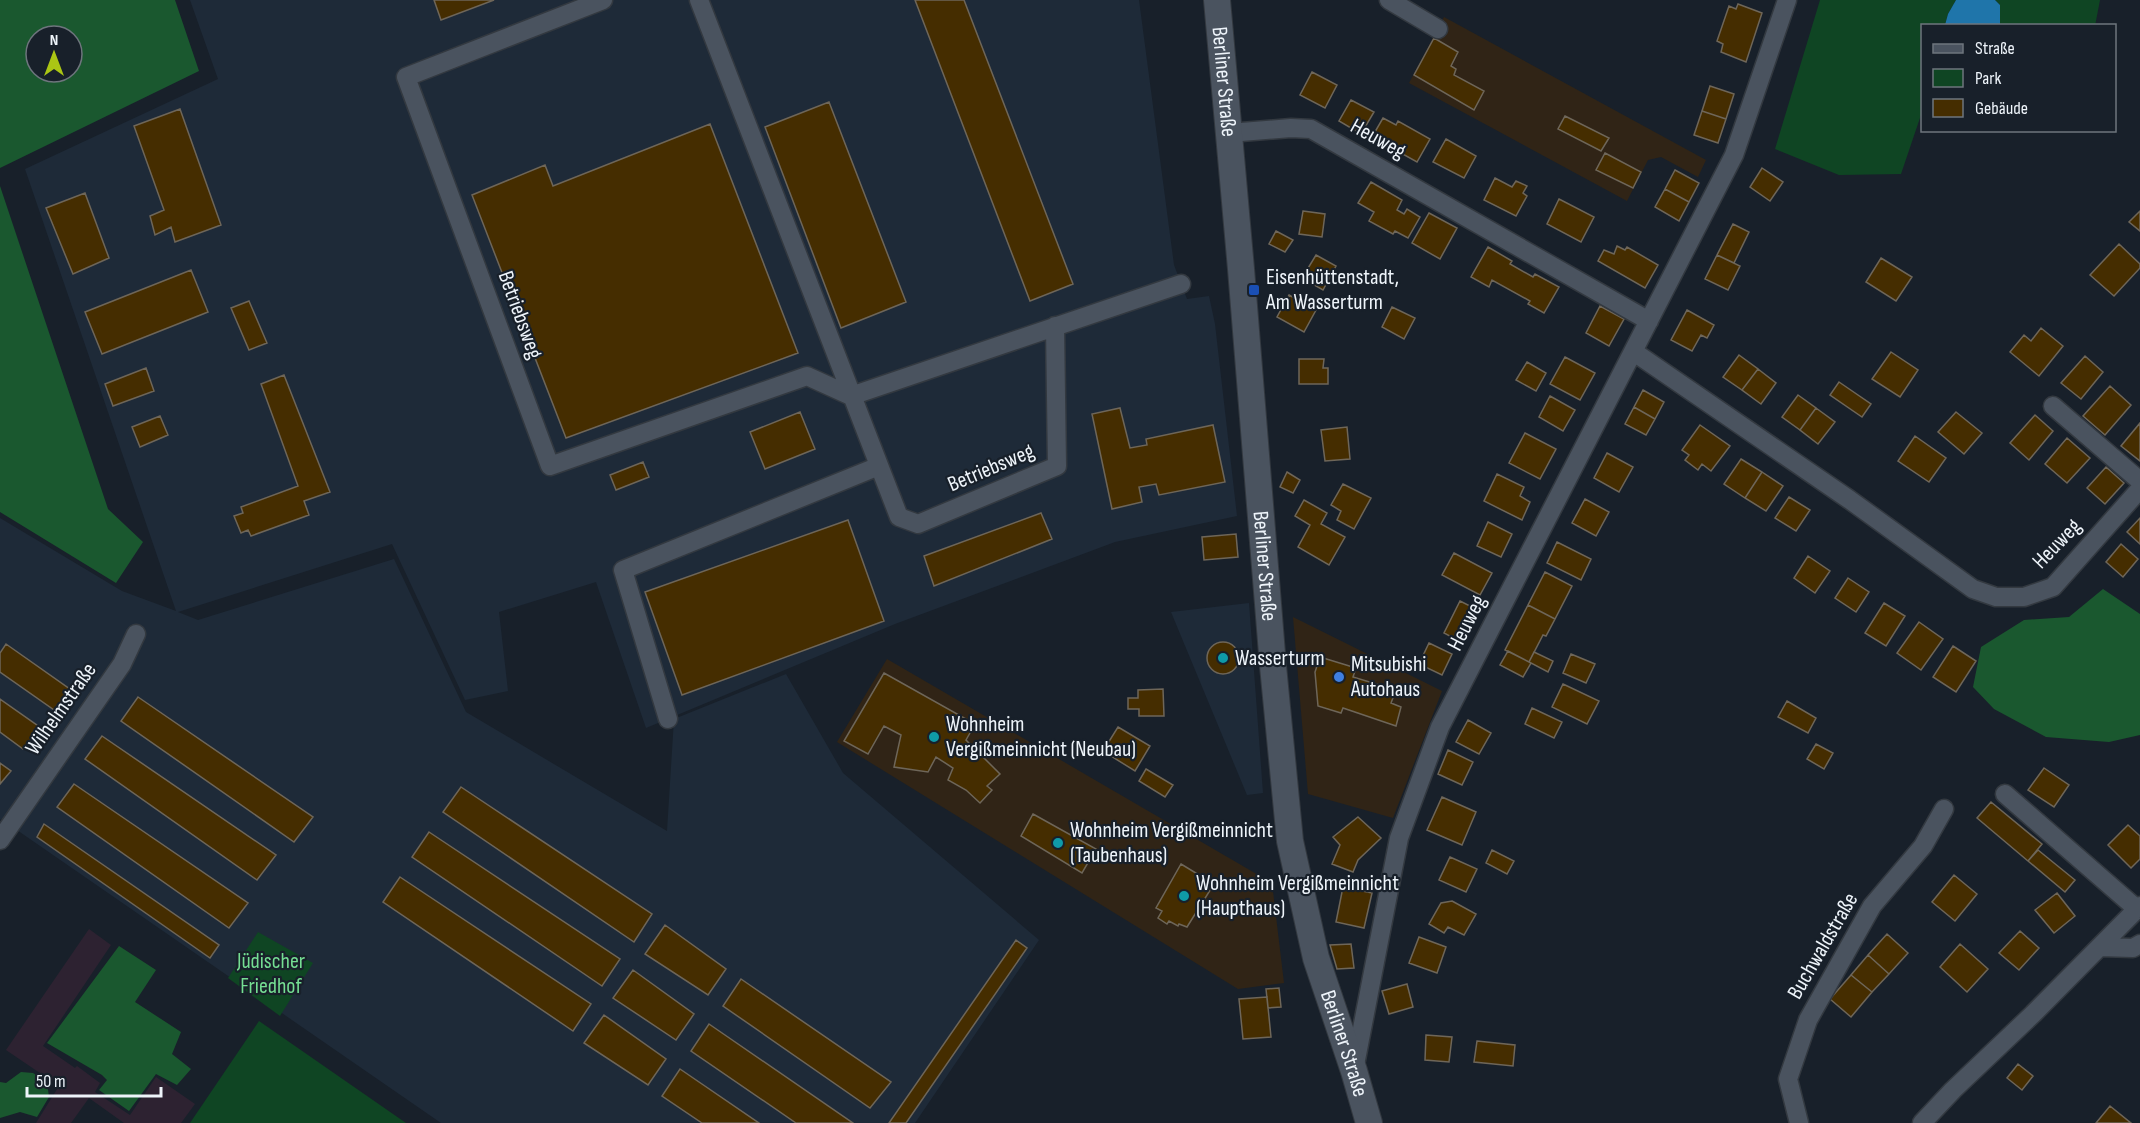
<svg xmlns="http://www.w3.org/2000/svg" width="2140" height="1123" viewBox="0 0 2140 1123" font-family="'Sofia Sans Condensed',sans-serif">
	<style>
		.commercial { fill: #302416 }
		.built { fill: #1e2a38 }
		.education { fill: #2d2231 }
		.green { fill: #0f4523 }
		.forest { fill: #1a582f; fill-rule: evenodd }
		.water { fill: #1f75aa }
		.building { fill: #452d00; stroke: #6e6659; stroke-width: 1.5 }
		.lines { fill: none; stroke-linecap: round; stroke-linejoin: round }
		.minor-casing { stroke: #333940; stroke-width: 21 }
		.secondary-casing { stroke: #333940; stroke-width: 28 }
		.minor { stroke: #4a535f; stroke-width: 18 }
		.secondary { stroke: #4a535f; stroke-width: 26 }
		.transit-dot { fill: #1a4fb4; stroke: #18202a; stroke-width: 2 }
		.culture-dot { fill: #0f9aa8; stroke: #18202a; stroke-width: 2 }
		.shop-dot { fill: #3f7fe0; stroke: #18202a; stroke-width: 2 }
		.labels { text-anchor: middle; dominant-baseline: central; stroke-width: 4.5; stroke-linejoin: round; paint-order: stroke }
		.street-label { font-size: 22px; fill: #eef4fa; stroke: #18202a }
		.poi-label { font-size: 22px; fill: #eef4fa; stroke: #18202a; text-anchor: start }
		.park-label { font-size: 22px; fill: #75de93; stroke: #18202a }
	</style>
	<rect width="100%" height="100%" fill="#18202a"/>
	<path class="commercial" d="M1444,17l262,143 -8,17 -37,-20 -13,3 -21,41 -218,-118z
		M1293,617l149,74 -49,127 -85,-24z
		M887,659l385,224 12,100 -46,6 -401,-247z"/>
	<path class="built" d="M190,0h949l35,265 13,34 22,-3 6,28 22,192 -122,26 -220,82 -249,104 -50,-146 -97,30 9,79 -43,9 -73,-156 -214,68 20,8 196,-61 72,153 201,119 7,-112 112,-45 57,99 196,167 -124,183h-474l-440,-304 -1,1v-302l122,73 54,20 -151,-442 193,-90z
		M1249,603l14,190 -16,2 -76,-183z"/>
	<path class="education" d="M89,929l22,16 -68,101 32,22 2,-2 23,17 -5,9 35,23 26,-38 39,27 -14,19h-57l-35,-25 -18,25h-35l23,-37 -53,-36z"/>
	<path class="green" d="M1820,0h136l-8,14 -3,11 -23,1v86l-21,62 -62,1 -64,-26z
		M1995,0h105l-5,26 -95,-1v-20z
		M258,932l55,31 -33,53 -52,-38z
		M259,1021l147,102h-216z"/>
	<path class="forest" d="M0,0h175l24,71 -199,97zM36,36h36v36h-36z
		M0,186l108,323 35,33 -27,41 -116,-71z
		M2103,589l37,25v121l-31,7 -63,-5 -52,-28 -21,-22 8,-40 43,-27 45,-3z
		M119,946l37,24 -21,32 46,30 -9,22 19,15 -14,16 -21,-11 -27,37 -30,-21 8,-10 -5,-5 -55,-32z
		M21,1072l12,1 14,9 2,15 -12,20 -17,-5 -20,6v-36l6,1z"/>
	<path class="water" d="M1956,0h39l5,5v20h-55l3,-11z"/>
	<path class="building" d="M434,0h60l-53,20z
		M915,0h49l109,284 -43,17z
		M1738,4l24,9 -16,49 -25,-10 2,-8 -6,-3 12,-35 7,3z
		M1434,38l24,14 -7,14 5,3 -2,6 30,16 -10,19 -60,-35z
		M1312,72l25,13 -12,23 -25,-13z
		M1710,86l24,8 -8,25 -24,-8z
		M1351,100l23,12 -13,22 -22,-13z
		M829,102l77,200 -65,26 -76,-201z
		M180,109l41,116 -46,17 -4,-15 -16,8 -5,-19 14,-6 -30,-84z
		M1702,111l24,8 -8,24 -24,-8z
		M1565,116l44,22 -8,13 -43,-22z
		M1383,118l13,7 2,-4 32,18 -13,23 -45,-25z
		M710,124l88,229 -232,85 -94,-243 73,-30 8,21z
		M1446,139l30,17 -12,22 -31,-16z
		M1605,153l36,19 -8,16 -37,-18z
		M1762,168l21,14 -13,19 -20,-14z
		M1675,170l24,13 -10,19 -24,-13z
		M1495,178l17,9 4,-6 11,5 -4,7 4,3 -11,20 -32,-16z
		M1371,182l31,18 -5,10 7,4 3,-5 13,8 -12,21 -13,-7 -2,3 -24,-13 5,-9 -16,-9z
		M1665,189l24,13 -10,19 -24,-14z
		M85,193l24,65 -36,16 -27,-66z
		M1559,199l35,18 -13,25 -34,-18z
		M1303,211l22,3 -3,23 -23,-3z
		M2140,211v20l-11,-9z
		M1429,213l28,15 -17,31 -28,-16z
		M1733,224l16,8 -15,31 -17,-8z
		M1276,231l17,9 -8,12 -16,-8z
		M2119,244l21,20v4l-26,28 -24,-21z
		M1617,246l8,4 2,-3 31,18 -13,23 -47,-27 6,-11 10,4z
		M1488,247l24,14 -2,3 23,13 2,-3 24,13 -15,26 -16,-9 2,-3 -38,-21 -3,7 -18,-10z
		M1316,255l20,11 -13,24 -21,-12z
		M1717,255l23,11 -12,24 -23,-11z
		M1881,258l31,19 -16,24 -30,-19z
		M191,270l17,42 -106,42 -17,-42z
		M1289,295l27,15 -12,22 -27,-15z
		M249,301l18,42 -18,7 -18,-42z
		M1600,306l24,13 -15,27 -23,-13z
		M1392,307l23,11 -11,21 -22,-12z
		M1687,310l27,15 -7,13 -6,-3 -9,16 -21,-11z
		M2041,328l22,18 -24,30 -29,-24 14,-17 7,6z
		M1891,352l27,18 -18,27 -28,-18z
		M1739,355l19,14 -16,21 -19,-13z
		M2085,356l18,16 -22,27 -20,-16z
		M1565,357l30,16 -15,27 -30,-16z
		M1299,359h25l-1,9h5v16h-29z
		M1527,362l19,11 -10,18 -20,-11z
		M146,368l8,23 -41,15 -8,-22z
		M1758,369l18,14 -15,21 -19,-14z
		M284,375l46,117 -26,9 5,14 -58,21 -3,-6 -7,3 -7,-17 9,-3 -2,-6 57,-21 -37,-102z
		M1839,382l32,22 -9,13 -32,-22z
		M2110,386l21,19 -26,30 -22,-19z
		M1643,390l21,12 -9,17 -21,-12z
		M1798,395l18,13 -16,22 -18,-13z
		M1550,396l25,14 -12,21 -24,-14z
		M1634,407l21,12 -9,16 -21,-11z
		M1120,408l10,40 17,-3 -1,-6 67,-14 12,57 -66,13 -3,-11 -17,3 3,15 -30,7 -20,-95z
		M1816,408l19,14 -17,22 -18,-14z
		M800,412l15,37 -50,20 -15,-37z
		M1956,412l26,21 -18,21 -26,-22z
		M2035,415l18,16 -24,29 -19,-17z
		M160,416l8,19 -28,12 -8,-20z
		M2140,423v38l-19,-15z
		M1700,425l30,21 -19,25 -9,-7 -4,6 -13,-10 4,-5 -7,-5z
		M1347,427l3,32 -25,2 -4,-31z
		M1525,433l31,16 -16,30 -31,-16z
		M1915,436l31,22 -17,24 -31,-21z
		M2067,438l23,20 -23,25 -22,-19z
		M1607,453l26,14 -14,25 -25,-14z
		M1741,459l21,13 -17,26 -21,-14z
		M643,462l6,15 -33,13 -6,-15z
		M2106,467l18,16 -19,21 -18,-16z
		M1287,472l13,8 -7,13 -13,-6z
		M1762,472l21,14 -17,25 -21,-13z
		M1497,474l27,13 -4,9 10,6 -8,18 -38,-19z
		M1343,484l28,14 -17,31 -17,-9 4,-9 -10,-6z
		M1789,497l21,13 -14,21 -21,-13z
		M1585,499l24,13 -13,24 -24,-13z
		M1304,500l23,13 -6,11 24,13 -16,28 -31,-18 12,-22 -15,-9z
		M1041,513l11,26 -118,47 -10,-30z
		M2140,518v26l-13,-12z
		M848,520l36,101 -202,74 -37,-103z
		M1488,522l24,12 -11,23 -24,-11z
		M1236,534l2,23 -34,3 -2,-23z
		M1557,542l34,17 -10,21 -34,-17z
		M2121,544l17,15 -15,18 -17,-15z
		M1454,553l38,20 -12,22 -38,-20z
		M1808,556l22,15 -15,22 -21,-15z
		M1545,572l27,14 -17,33 -27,-14z
		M1848,578l21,14 -13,20 -21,-14z
		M1460,601l14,7 -15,33 -15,-8z
		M1884,603l21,13 -19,30 -21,-13z
		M1528,605l27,14 -9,17 -3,-1 -14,27 -24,-12z
		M1919,622l24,17 -22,31 -24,-17z
		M1207 658a16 16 0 1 1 32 0a16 16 0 1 1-32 0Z
		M1429,643l23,11 -10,21 -23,-11z
		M6,644l68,48 -17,20 -57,-40v-19z
		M1953,646l23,15 -20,31 -23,-15z
		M1508,651l23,12 -8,14 -23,-12z
		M1534,652l19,9 -5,11 -19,-10z
		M1571,654l24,10 -9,19 -23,-10z
		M1320,657l36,11 -3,9 43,13 -5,13 10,4 -5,19 -53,-18 -2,5 -23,-7 -3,-34z
		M884,673l91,51 -9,16 34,34 -13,12 5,4 -12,13 -14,-13 -18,-10 5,-12 -17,-11 -8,15 -34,-5 7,-32 -17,-9 -16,28 -24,-13z
		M1563,684l36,17 -12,23 -35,-17z
		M1163,689l1,27h-25v-7h-11v-11h10v-8z
		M138,697l175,120 -19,25 -173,-121z
		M0,699l41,29 -18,21 -23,-17z
		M1787,701l29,17 -8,15 -30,-16z
		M1532,708l30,14 -8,16 -29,-14z
		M1468,720l23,13 -12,21 -23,-12z
		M1118,727l32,19 -15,25 -32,-20z
		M102,736l174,119 -19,25 -172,-121z
		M1816,744l17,9 -9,16 -17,-10z
		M1448,750l25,12 -11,23 -24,-11z
		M0,763l11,8 -11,13z
		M2044,768l25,17 -15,22 -26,-17z
		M1146,769l27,16 -8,12 -26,-16z
		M74,784l174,119 -19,25 -172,-121z
		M461,787l191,127 -18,28 -191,-130z
		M1442,797l34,15 -14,33 -35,-15z
		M1991,802l51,42 -14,17 -51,-43z
		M1033,814l63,35 -14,24 -61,-37z
		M1358,817l23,21 -23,22 -5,12 -21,-8 8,-19 -7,-8z
		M44,824l175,121 -9,13 -173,-121z
		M2128,825l12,11v23l-9,9 -23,-23z
		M429,832l191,127 -18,27 -190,-129z
		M1492,850l22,11 -7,13 -21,-11z
		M2038,850l37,30 -10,12 -37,-31z
		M1450,857l27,12 -11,23 -27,-12z
		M1181,864l33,20 -27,43 -8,-3 -1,2 -9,-5 -2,3 -9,-6 4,-7 -6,-3z
		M1954,875l23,19 -22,27 -23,-19z
		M400,877l191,127 -18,27 -190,-129z
		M1343,887l29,6 -8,35 -28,-6z
		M2057,893l18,23 -21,17 -19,-23z
		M1452,901l24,13 -12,21 -16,-8 -4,6 -15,-9 12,-21z
		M665,925l61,44 -18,26 -63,-41z
		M2020,931l19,17 -20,22 -20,-17z
		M1887,934l21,19 -19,21 -21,-19z
		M1419,937l27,10 -9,26 -28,-10z
		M1016,940l11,8 -121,175h-17z
		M1351,944l3,24 -17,1 -7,-24z
		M1960,944l28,25 -21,23 -27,-25z
		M1868,955l21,19 -17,18 -21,-17z
		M633,970l61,44 -18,26 -63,-42z
		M1851,975l21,17 -21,25 -21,-18z
		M741,979l150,103 -21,26 -147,-102z
		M1407,984l6,23 -24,7 -7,-23z
		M1279,988l2,19 -13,1 -2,-19z
		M1267,997l4,40 -28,2 -4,-40z
		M604,1015l62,44 -18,26 -64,-42z
		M709,1024l144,99h-57l-105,-72z
		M1426,1035l26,2 -3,25 -24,-2z
		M1477,1041l38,4 -2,21 -39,-4z
		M2018,1064l15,12 -11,14 -15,-12z
		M680,1069l79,54h-57l-40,-27z
		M2110,1106l21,17h-35z"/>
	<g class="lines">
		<g class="minor-casing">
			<path id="minor" d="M603,0l-197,77 144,389 257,-90 44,20 330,-112
				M699,0l200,517 19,7 139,-58 -2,-140
				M1389,0l49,29
				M1229,133l62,-5 20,1 338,192
				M1634,352l216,148 123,89 23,8h28l29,-10 87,-98
				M2053,406l87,75
				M668,719l-45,-149 256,-104
				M2005,794l132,115
				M0,840l122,-176 14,-30
				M2100,947l33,1 7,-4
				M1354,1070l45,-232 41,-111 294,-572 53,-155
				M1799,1123l-11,-44 20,-59 64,-114 51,-60 21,-37
				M1922,1123l31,-33 80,-76 107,-108"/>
		</g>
		<g class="secondary-casing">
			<g id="secondary">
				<path id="s1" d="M1217,0l24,269 32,397 17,175 26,117 38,113 15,52"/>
			</g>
		</g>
		<use href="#minor" class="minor"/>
		<use href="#secondary" class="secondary"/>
	</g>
	<rect class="transit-dot" x="1248" y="284" width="12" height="12" rx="3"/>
	<g class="culture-dot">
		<circle cx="1223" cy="658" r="6"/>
		<circle cx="934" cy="737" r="6"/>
		<circle cx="1058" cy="843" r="6"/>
		<circle cx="1184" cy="896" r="6"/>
	</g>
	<circle class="shop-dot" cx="1339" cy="677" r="6"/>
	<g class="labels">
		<g class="street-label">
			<text stroke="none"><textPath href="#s1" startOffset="82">Berliner Straße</textPath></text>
			<text transform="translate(1378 139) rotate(29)">Heuweg</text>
			<text transform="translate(520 315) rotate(70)">Betriebsweg</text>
			<text transform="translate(991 468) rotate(-23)">Betriebsweg</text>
			<text transform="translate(2057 544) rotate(-46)">Heuweg</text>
			<text stroke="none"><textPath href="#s1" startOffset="568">Berliner Straße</textPath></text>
			<text transform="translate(1467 623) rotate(-63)">Heuweg</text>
			<text transform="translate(61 709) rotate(-55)">Wilhelmstraße</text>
			<text transform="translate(1823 946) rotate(-60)">Buchwaldstraße</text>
			<text stroke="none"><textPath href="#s1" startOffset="1054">Berliner Straße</textPath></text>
		</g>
		<g class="poi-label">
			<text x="1266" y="277">Eisenhüttenstadt,<tspan x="1266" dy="25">Am Wasserturm</tspan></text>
			<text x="1235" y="658">Wasserturm</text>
			<text x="1351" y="664">Mitsubishi<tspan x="1351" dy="25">Autohaus</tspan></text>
			<text x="946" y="724">Wohnheim<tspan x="946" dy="25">Vergißmeinnicht (Neubau)</tspan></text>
			<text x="1070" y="830">Wohnheim Vergißmeinnicht<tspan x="1070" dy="25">(Taubenhaus)</tspan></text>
			<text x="1196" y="883">Wohnheim Vergißmeinnicht<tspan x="1196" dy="25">(Haupthaus)</tspan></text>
		</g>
		<g class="park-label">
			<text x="271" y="961">Jüdischer<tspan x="271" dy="25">Friedhof</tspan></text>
		</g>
	</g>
	<rect x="1921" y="24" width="195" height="108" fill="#18202a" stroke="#6e757d" stroke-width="1.5"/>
	<rect x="1933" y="44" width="30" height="9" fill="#4a535f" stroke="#6e757d" stroke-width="1.5"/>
	<text x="1975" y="54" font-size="18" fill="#eef4fa">Straße</text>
	<rect x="1933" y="69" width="30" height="18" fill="#0f4523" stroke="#6e757d" stroke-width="1.5"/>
	<text x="1975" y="84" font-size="18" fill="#eef4fa">Park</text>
	<rect x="1933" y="99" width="30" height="18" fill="#452d00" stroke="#6e757d" stroke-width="1.5"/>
	<text x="1975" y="114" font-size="18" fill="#eef4fa">Gebäude</text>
	<g transform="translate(54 54)"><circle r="28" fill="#18202a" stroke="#6e757d" stroke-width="1.5"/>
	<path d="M0-4.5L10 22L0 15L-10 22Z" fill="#abc614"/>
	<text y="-9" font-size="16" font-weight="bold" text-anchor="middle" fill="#eef4fa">N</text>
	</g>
	<path d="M27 1087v9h134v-9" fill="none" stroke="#eef4fa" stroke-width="3"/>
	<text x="36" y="1087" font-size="18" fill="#eef4fa" stroke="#18202a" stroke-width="4.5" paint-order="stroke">50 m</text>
</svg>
